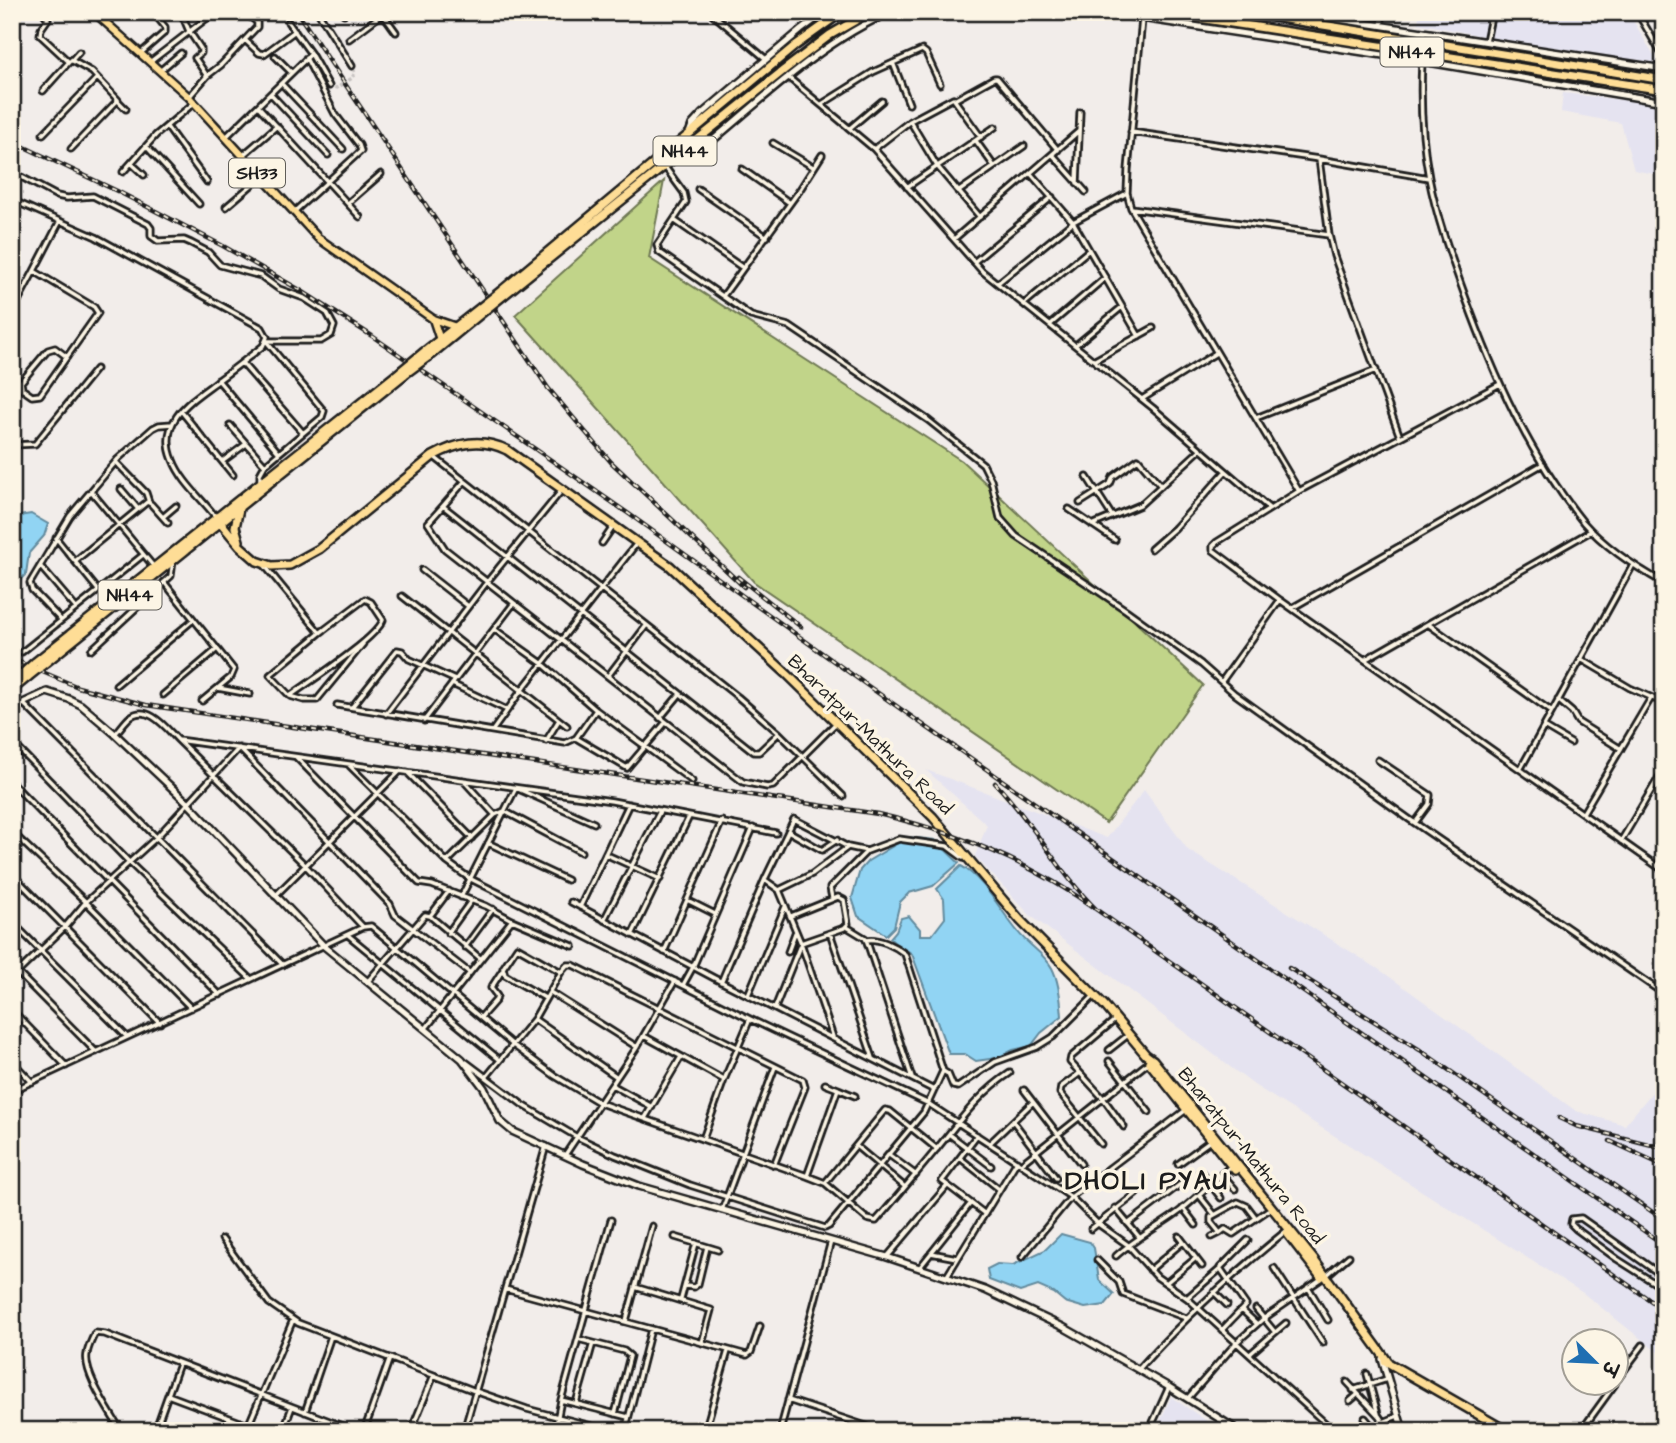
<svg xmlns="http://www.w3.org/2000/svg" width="1676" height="1443" viewBox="0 0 1676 1443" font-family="'Architects Daughter','Playpen Sans Deva',sans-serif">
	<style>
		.built { fill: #e5e3f0 }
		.green { fill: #c1d489; stroke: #6e7852; stroke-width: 2 }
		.water { fill: #91d4f3; stroke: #628a9d; stroke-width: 2 }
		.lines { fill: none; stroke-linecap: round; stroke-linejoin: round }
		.street-tunnel { stroke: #c7c3c1; stroke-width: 3.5; stroke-dasharray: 3.5 2; stroke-linecap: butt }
		.street-casing { stroke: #1c1c1c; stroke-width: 9 }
		.secondary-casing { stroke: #1c1c1c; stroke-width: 10 }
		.primary-casing { stroke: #1c1c1c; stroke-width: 11 }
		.highway-casing { stroke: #1c1c1c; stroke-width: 12 }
		.street { stroke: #fcf5e5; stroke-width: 3.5 }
		.secondary { stroke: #fcf5e5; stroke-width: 5 }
		.primary { stroke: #fedd96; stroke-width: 6 }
		.highway { stroke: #fedd96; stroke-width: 7 }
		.rail-casing { stroke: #1c1c1c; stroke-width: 4.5 }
		.rail { stroke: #fcf5e5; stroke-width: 2; stroke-dasharray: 5; stroke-linecap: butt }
		.highway-bridge-casing { stroke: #1c1c1c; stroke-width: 12; stroke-linecap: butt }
		.highway-bridge { stroke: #fedd96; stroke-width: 7 }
		.labels { text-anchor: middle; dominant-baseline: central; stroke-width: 7; stroke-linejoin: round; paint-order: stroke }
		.shield { fill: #fcf5e5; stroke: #5f5d58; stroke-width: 2 }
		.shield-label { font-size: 18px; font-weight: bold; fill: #1c1c1c }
		.street-label { font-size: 19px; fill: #1c1c1c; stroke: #fcf5e5 }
		.district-label { font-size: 26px; font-weight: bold; letter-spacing: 2px; fill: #1c1c1c; stroke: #fcf5e5 }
	</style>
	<rect width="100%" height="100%" fill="#f2edea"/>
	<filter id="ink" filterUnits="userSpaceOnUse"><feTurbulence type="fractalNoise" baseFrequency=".0143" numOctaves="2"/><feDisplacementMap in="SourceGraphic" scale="14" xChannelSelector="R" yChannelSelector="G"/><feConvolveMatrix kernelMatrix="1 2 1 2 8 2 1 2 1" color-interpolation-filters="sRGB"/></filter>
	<g filter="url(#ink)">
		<path class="built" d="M1420,12h208l30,51 -142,-20 -98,-20z
			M1563,93l101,12v71l-30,-6 -13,-47 -60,-11z
			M926,770l181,68 37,-48 44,60 192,120 196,141 49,14 39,-47v279l-81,-64 -329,-208 -224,-170 -55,-59 12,-31z
			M1171,1397l51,34h-66z"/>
		<path class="green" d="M664,181l-15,77 313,203 241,224 -97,138 -352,-241 -239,-267z"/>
		<path class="water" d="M31,514l17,10 -4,12 -15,17 -3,21 -5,5 -5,14 3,2 -7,37v-115z
			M908,837l27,3 24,23 -26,23 -24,7 -9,9 -6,25 -8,8 -28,-19 -6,-18 8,-28 8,-9z
			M961,866c22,11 41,47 57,66 10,13 26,21 34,36 7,13 9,34 10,48l-21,17 -10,13 -18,4 -16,8 -21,3 -11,-7h-16l-37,-100c-8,-7 -16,-8 -22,-16l6,-7 5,-13 8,-2 11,13v6h12l13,-17 -1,-19 -7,-10z
			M1061,1234l29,8 4,6 5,32 15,14 -9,11 -20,3 -20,-6 -11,-9 -16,-7 -18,6 -31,-12 -2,-11 10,-5 16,1 32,-15z"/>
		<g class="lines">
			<path class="street-tunnel" d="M329,86l8,2 15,-10 3,-5 -3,-7"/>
			<g class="street-casing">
				<path id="street" d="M43,12l5,7 -7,10 -1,6 29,27 -26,29
					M181,12l8,19 12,18v4l-6,5 12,18
					M318,12l34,54
					M342,12l2,2
					M710,12l56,47
					M1637,12l27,46
					M383,14l13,18
					M1142,19l-14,151 -1,23 4,15 168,283
					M1381,26l2,-14
					M349,39l36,-27
					M245,40l14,13 5,1 31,-23
					M1486,41l6,-29
					M141,53l24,-21v-5l-12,-15
					M311,54l18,32
					M275,56l16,16
					M71,61l8,-9
					M1422,61c-2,39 0,80 7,117 8,41 22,79 36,118 29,80 64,159 118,226 22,25 52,45 81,61
					M150,62l65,-50
					M893,63l16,41
					M161,70l20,-17
					M789,78l85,71 108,122 171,137 117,101
					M281,83l62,66
					M271,94l57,61
					M189,97l18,-21 14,-11 36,-38v-5l-13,-10
					M956,99l38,-21h3l61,72
					M118,101l8,8
					M822,104l51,-32 49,-22 4,3 14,31
					M259,107l101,110
					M910,121l27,45 43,51
					M167,127l40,55
					M850,128l32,-27
					M1131,132l188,27 110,19
					M43,134l54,-56
					M226,137l85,-83 -23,-32
					M976,141l18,25
					M773,143l40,24
					M146,146l53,58
					M71,149l47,-49 -26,-28 -21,-12
					M874,149l36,-28 43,-23 28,39
					M1053,155l33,37
					M242,156l35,-30
					M1319,159l10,76 5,21 66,181
					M131,163l13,12
					M665,167l19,26 2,9 -29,43 2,7 92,64 38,10 139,94 55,44 8,16 9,38 16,18 110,74 75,54 34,30 174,125 255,175
					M742,169l48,34
					M12,172l45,24 10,2 26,-2 55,28 3,4v8l7,5 26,-1 7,3 17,9 12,13 41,11 18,13 25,9 23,15 7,13 -3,9 -10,6h-55
					M123,172l33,-37 38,-32
					M1031,174l42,48 66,114
					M1077,183l3,-71
					M907,187l88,-60
					M698,189l69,48
					M958,192l66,-46
					M12,200l84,37 166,91 5,9 -4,9c-14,11 -28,22 -43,33 -26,20 -64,40 -47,81 8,21 28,38 42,56
					M348,203l33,-29
					M226,207l35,-30
					M1131,208l198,27
					M295,211l66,-60 -2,-6 -24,-31 -29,-56
					M674,220l69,48
					M60,221l-26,50 60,36 4,6 -58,82 -8,1 -10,-7 -1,-7 27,-32 7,-2 12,9
					M954,239l125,-108
					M974,262l78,-65
					M998,283l75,-61 54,-29
					M723,296l76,-105 23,-36
					M1024,304l65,-54
					M12,307l5,-4 17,-32
					M1051,324l55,-47
					M1077,344l45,-37
					M1095,360l58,-32
					M242,363l61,70
					M218,380l61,73
					M1500,384l-201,107 -82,51 -4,4v4l67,50 384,271
					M1142,399l74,-46
					M181,411l52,64
					M1256,418l120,-48
					M230,425l35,40
					M12,445l23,-1 61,-75
					M433,456l305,241 41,36 64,63
					M223,461l23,-17
					M116,462l30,31 3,9
					M1087,477l25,39
					M464,482l-21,24 311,246h5l20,-19
					M260,483v-9l5,-9 57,-48 2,-6 -58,-70
					M121,489l17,20
					M91,491l63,76
					M1080,503l30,-19 3,-7 25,-18 23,27
					M443,506l-15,17 17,26 298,233 24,5 6,-1 64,-64
					M1069,509l46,31
					M163,517l13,-11
					M1092,525l48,-20 61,-56
					M56,538l42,52
					M602,543l11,-16
					M1151,549l24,-21 51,-57
					M75,561l72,-59 4,2 17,19
					M40,566l36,42
					M265,566l55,67 -50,42 20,21c19,-14 86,-57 93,-76l-12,-18 -6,-3 -45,34
					M422,570l46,36
					M164,582l70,88 -3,7 -29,24
					M402,596l165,130
					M1292,608l251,-144
					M61,620l-29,-30 -2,-7 40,-67 48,-57 35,-31 6,-3 13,-1
					M1428,624l124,88
					M494,629l49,35 53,46 96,71
					M91,650l80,-74 2,-15
					M22,652l121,-97
					M1366,659l225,-128
					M1581,659l49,29 34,15
					M608,676l38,-50
					M1222,681l58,-81
					M452,684l55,26
					M116,685l77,-65
					M218,688l32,6
					M163,695l53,-45
					M290,696l14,4h13l46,-56
					M1558,700l14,12 6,10 43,27
					M23,703l260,262
					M337,705l228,38 11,-5 20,-28
					M352,707l45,-57 5,1 7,8 46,21
					M386,714l101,-132 75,-92
					M660,718l20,-24
					M424,721l90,-118
					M1544,727l27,16
					M493,730l28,-39 116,-148
					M115,734c5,-5 10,-13 15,-17 18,-14 37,12 48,23l434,61 164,32
					M576,738l51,30 39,-46
					M178,740l127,125 58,62
					M546,741l13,-21
					M12,742l118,121 121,116
					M296,757l123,126 13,2 54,21 26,14 61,26
					M1378,760l52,35 -1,9 -14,19
					M349,765l98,97
					M1521,768l112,-203
					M407,772l65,66
					M463,780l32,35
					M12,783l208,212
					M1583,813l68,-115
					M788,831l34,19 15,-10
					M12,832l74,70 105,106
					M1621,841l43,-72
					M488,843l79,37
					M581,852l-77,-41 -9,4 -48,47 22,16 281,141 179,85 142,93 26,26 31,22 29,32 30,21 147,133
					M605,854l55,25
					M12,874l148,149
					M765,880l14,10 22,53 32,94
					M779,890l33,-16 36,-27
					M275,896l125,-125
					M461,897l55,-109 78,35
					M832,898l-2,-10 37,-37 32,-12 48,7 16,12
					M687,900l28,14
					M571,902l143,76 220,112
					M580,907l49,-103
					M430,916l19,-25
					M604,920l56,-109
					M12,922l115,115
					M847,927l18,11 2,4 45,136
					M448,933l23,-32
					M830,933l43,125
					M348,935l152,125
					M632,935l57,-118
					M465,947l28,-38
					M664,952l58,-131
					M788,952l7,-19
					M12,967l84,85
					M12,978l53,-51 21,-25 70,-64 83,-90 151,156 5,11 75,58
					M368,981l57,-66 5,1 51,43
					M721,982l44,-103 29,-60 54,28 19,4
					M683,985l10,-18 60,-139
					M550,992l87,55
					M748,995l37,-88
					M545,998l-40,-23 -2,-7 14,-21 44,25
					M775,1008l26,-65 43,-15 4,-4 -4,-24 -6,-3 -47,19
					M12,1010l54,56
					M481,1017l15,-17 1,-4 -6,-8 11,-17
					M534,1019l83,58
					M1116,1019l-45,38 -1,5 33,36 21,29
					M426,1028l86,-108
					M644,1036l80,44
					M1109,1050l19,-15
					M12,1061l20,21
					M1109,1061l40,51
					M466,1062l57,43 54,32 38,18 75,30 135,43 4,-2 95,-114 19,-41 -38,-117c-10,-8 -27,-17 -39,-14
					M943,1071l5,3 5,12 5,1 37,-25 42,-15 16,-10 41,-41
					M1080,1073l-19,14 -1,6 41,51
					M487,1076l47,-57 27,-47 6,-7h6l230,115 2,7 -31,78
					M825,1084l13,5
					M612,1085l40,22
					M1024,1090l57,74
					M12,1091l351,-164 8,-1 142,119 42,31 45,27 207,73
					M645,1118l36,-61
					M1013,1121l43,57
					M949,1134l42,32
					M977,1135l-35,46 43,33
					M703,1139l21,-59 26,-61
					M990,1143l43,-41
					M856,1146l49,41
					M937,1149l-47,-38 -5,-1 -60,73 42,36 9,2c20,-23 40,-47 59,-70 24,-29 43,-57 75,-78
					M888,1154l28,21
					M565,1155l72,-108 38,-66
					M960,1158l39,31
					M1022,1163l127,-101
					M1178,1164l33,-24
					M1200,1171l21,27
					M1222,1174l13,15
					M825,1183l-18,-7 31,-87 17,7
					M1199,1195l15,19
					M1115,1208l25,30
					M1183,1208l13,17
					M722,1210l53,-143
					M1128,1224l54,-41
					M1091,1229l45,-35
					M1220,1233l5,-4 8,5 35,-24
					M1179,1236l23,30
					M675,1237l43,13
					M1212,1237l8,-4 -9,-11v-5l27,-15 9,4 9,12
					M222,1239l47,64 29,20 177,68 52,18 84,22
					M931,1253l26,5
					M1116,1256c17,-16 44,-30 64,-45 18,-14 33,-30 50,-44
					M887,1257l60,-71
					M1022,1257l49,-60 115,-87
					M1097,1260l22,22 4,12 63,24
					M920,1267l51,-64
					M1274,1268l49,75
					M1150,1270l33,-28
					M1327,1275l22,-19
					M947,1276l70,-115
					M1664,1277l-83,-59 -9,1 -1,5 5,5 41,30 47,30
					M1166,1283l30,-25
					M685,1286l9,1 4,-3 9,-37
					M635,1287l76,23 -9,33
					M1308,1287l20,33
					M505,1289l242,66 4,-3 9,-26
					M1214,1292l13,13
					M1187,1298l32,-28
					M681,1299l15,-56
					M1256,1309l18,22
					M1242,1310l15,14
					M626,1321l26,-95
					M1222,1330l24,-25 -26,-37 28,-28
					M578,1339l46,12 6,5 -15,58
					M1250,1354l36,-31
					M1138,1370c46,-52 94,-95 148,-139
					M1367,1374l11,40
					M1616,1381l27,-36
					M1347,1382l32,34 4,6 15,-6
					M1353,1390l34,-11
					M168,1395l80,30
					M1188,1398l49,-56 26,-23 58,-40
					M561,1400l67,17
					M788,1400l93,31
					M1350,1401l7,-6
					M576,1403l17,-60
					M305,1412l26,-76
					M1365,1418l11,13
					M121,1431c-10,-18 -38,-57 -34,-77 1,-7 5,-15 8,-21l10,1 250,97
					M155,1431l24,-67
					M246,1431l47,-111
					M283,1431l9,-24
					M364,1431l26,-73
					M411,1431l23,-56
					M464,1431l82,-285
					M555,1431l6,-31 50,-180
					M625,1431l26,-102
					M705,1431l23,-80
					M780,1431l51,-190
					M1149,1431l20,-44
					M1394,1431l7,-6
					M1581,1431l34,-47"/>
			</g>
			<g class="secondary-casing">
				<path id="secondary" d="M1102,12l320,49 242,41
					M1293,12l371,57
					M688,136l4,-11 11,-12 98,-83 24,-18
					M680,155l21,-5c55,-45 123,-111 190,-138
					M12,712l11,-9 24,-11 22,7 12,6 34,29 73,69 136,143 138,113 22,29 16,33 12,10 71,33 56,22 248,71 98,33 78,37 106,60 70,44
					M1382,1359l21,72"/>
			</g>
			<g class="primary-casing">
				<path id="primary" d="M94,12l95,85 129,141 115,81 23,8
					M433,319l7,21"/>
			</g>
			<g class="highway-casing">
				<path id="highway" d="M1160,12l504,78
					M1242,12l422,68
					M501,291l295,-246 46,-33
					M504,295l280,-225 46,-35 40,-23
					M424,352l57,-45
					M428,357l56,-46
					M239,509l-4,18 4,14
					M216,517l24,29 17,15 15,5 18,-1 29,-16 114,-93c24,-13 48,-19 74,-6l163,116 118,109 145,142 87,103 85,86 41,49 7,5 161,200 74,102
					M34,663l367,-292
					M39,668l366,-294
					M12,681l12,-9
					M12,690l17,-14
					M1149,1062l86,108
					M1287,1233l34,44
					M1385,1361l122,70"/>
			</g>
			<use href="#street" class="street"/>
			<use href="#secondary" class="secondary"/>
			<use href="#primary" class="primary"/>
			<use href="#highway" class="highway"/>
			<g class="rail-casing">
				<path id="rail" d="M297,12l251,376 63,74 133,125
					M12,141l105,50 106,55 77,44 72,46 257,178 239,172 796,559
					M738,577l63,50
					M12,659l66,28 68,18 732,109c78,18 154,49 219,96
					M995,783c38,39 63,89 102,127l567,400
					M1289,968l131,82 244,170
					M1559,1118l17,8 88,22
					M1610,1141l54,25"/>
			</g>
			<use href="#rail" class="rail"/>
			<g class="highway-bridge-casing">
				<path id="highway-bridge" d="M481,307l20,-16
					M484,311l20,-16
					M401,371l23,-19
					M405,374l23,-17
					M24,672l10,-9
					M29,676l10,-8"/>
			</g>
			<use href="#highway-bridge" class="highway-bridge"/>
		</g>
	</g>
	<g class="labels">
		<g class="shield">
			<rect x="1380.5" y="37.5" width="63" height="29" rx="5"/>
			<rect x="653.5" y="136.5" width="63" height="29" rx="5"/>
			<rect x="229" y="158.5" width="56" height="29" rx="5"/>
			<rect x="98.5" y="580.5" width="63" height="29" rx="5"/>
		</g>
		<g class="shield-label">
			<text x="1412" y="52">NH44</text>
			<text x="685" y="151">NH44</text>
			<text x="257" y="173">SH33</text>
			<text x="130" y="595">NH44</text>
		</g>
		<g class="street-label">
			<text transform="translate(870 735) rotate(44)">Bharatpur-Mathura Road</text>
			<text transform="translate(1251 1156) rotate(51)">Bharatpur-Mathura Road</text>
		</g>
		<g class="district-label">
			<text x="1147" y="1181">DHOLI PYAU</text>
		</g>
	</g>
	<rect width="1676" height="1443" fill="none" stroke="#fcf5e5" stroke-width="42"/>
	<rect x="21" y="21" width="1634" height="1401" fill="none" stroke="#1c1c1c" stroke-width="2.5" filter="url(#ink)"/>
	<g transform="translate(1595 1362) rotate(114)"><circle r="33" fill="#fcf5e5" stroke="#a29e95" stroke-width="2"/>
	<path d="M0-5L12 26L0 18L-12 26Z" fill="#1f6fb2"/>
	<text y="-10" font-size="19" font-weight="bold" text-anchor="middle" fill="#1c1c1c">उ</text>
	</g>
</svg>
